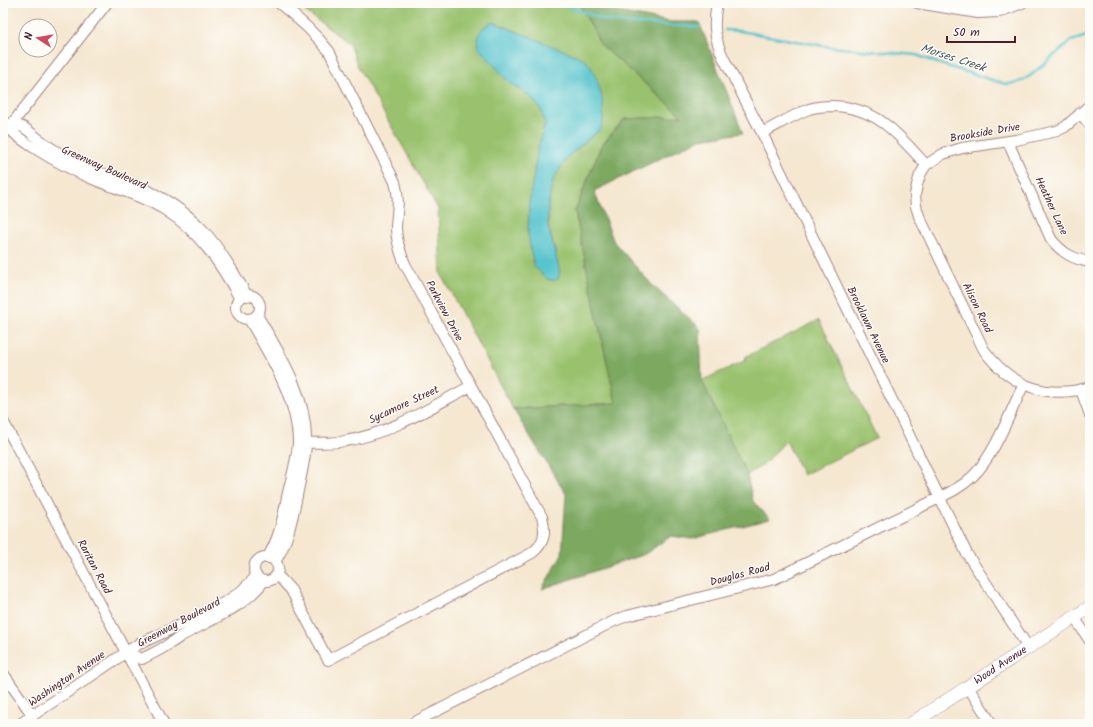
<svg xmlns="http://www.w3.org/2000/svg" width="1093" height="727" viewBox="0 0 1093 727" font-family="Kalam,sans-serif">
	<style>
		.green { fill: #9ac26e; stroke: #72704c; fill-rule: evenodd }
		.forest { fill: #7ba861; stroke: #626446 }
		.water { fill: #58c5ce; stroke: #51727c }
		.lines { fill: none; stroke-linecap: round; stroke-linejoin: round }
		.stream { stroke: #58c5ce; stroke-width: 2.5 }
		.street-casing { stroke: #a0837e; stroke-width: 12 }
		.secondary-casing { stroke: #a0837e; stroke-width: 14 }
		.street { stroke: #fff; stroke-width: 10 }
		.secondary { stroke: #fff; stroke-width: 13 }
		.labels { text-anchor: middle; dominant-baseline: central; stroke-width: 3; stroke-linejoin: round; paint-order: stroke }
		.street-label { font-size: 11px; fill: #4a1f2b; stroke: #fdfcf7 }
		.water-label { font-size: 12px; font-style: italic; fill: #4f5964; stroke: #fdfcf7 }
	</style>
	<rect width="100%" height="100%" fill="#fdfcf7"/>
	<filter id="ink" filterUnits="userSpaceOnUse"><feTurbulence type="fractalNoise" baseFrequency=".025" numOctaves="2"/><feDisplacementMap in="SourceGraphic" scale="8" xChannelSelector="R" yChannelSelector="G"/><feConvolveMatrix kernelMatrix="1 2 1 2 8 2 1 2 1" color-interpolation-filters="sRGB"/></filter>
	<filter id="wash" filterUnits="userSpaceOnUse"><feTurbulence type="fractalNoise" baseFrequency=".012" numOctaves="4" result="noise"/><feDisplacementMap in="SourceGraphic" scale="16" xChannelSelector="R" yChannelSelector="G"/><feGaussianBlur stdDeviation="0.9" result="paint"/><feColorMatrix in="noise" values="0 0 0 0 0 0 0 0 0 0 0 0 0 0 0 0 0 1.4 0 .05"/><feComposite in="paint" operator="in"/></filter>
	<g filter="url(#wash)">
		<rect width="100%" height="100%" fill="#f5e7d0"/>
		<path class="green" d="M294,3h280l6,2 21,40 81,71 -58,3 -23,27 -26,65 22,107 19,85 -103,6 -72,-135 -3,-65 -80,-142 -8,-23zM509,82l91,48 -32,26 -15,24 -5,26v20l8,28 -22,12 4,-118 7,-24 -4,-15 -11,-13z
			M819,320l58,118 -74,37 -17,-34 -23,24 -16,10 -46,-94 45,-21 -1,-3z"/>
		<path class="forest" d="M580,5l92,17h27l44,111 -43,6 -106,52 20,51 38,43 48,43 2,53 45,94 6,26 17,18 -78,20 -21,-3 -26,18 -103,35 20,-35 4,-60 -53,-85 103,-6 -19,-85 -22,-107 26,-65 24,-27 57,-3 -81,-71z"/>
		<path class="water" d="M493,22l87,35c3,2 6,4 8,6 11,14 21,51 12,67l-32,26 -15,24 -5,26v20l12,46 -2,7 -6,1 -5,-1 -13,-13 -6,-31 1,-31 9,-56 7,-24 -4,-14 -11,-14 -21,-14 -32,-36c1,-13 3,-18 16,-24z"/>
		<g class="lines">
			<path class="stream" d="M558,3l47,17 20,3 75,4
				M725,30l15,1 90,16 86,8 24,9 65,20 12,-1 13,-7 41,-35 19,-6"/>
		</g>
	</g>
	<g filter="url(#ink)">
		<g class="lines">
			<g class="street-casing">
				<path id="street" d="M717,3c-4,21 -3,34 6,54l39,76 205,421 61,93
					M917,3l61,10 21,-1 23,-9
					M1090,105l-25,22 -8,4 -41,9 -54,8 -19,6 -17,11 -6,10 -3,10 -2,10 1,11 3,10 65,134c26,36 63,50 106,37
					M1080,113l10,12
					M762,133c14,-7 31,-18 47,-24 7,-2 16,-3 24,-3 44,1 66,29 93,59
					M3,135l104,-132
					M1008,142l43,97c11,14 22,20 39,23
					M236 307a12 12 0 1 1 24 0a12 12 0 1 1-24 0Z
					M240,299c-19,-35 -41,-68 -75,-89 -22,-14 -46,-20 -70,-30 -20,-8 -38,-18 -56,-29 -6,-4 -21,-13 -25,-18 -1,-2 -2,-6 -3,-9 3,1 7,1 9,2 7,2 14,10 20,14 10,8 22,15 33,21 21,12 44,16 65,25 58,25 80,57 109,110
					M257,315c23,39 51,82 49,129 -1,18 -6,35 -9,52 -5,23 -9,46 -22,66
					M249,319c21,37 49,80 49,124 -1,18 -7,36 -11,54 -4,21 -8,43 -20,61
					M1081,390l9,25
					M3,421l161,303
					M299,442c15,1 32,2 46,-1 45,-7 86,-34 126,-55
					M254 569a12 12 0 1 1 24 0a12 12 0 1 1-24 0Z
					M276,576l5,3 10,11 37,70 204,-107c13,-10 14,-21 10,-36l-137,-253c-5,-12 -9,-24 -9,-37 1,-18 4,-26 -1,-45l-66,-131c-15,-19 -31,-33 -50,-48
					M1074,617l16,24
					M127,653l15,6c9,-5 19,-9 27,-15 6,-3 10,-7 16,-10 28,-15 59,-27 79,-53
					M3,673l30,43
					M968,687l24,37
					M20,724l117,-79 56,-26 34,-18 12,-8 17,-16
					M411,724l203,-103 13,-5 147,-37 165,-81c12,-6 24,-12 34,-22 22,-21 37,-64 51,-92"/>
			</g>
			<g class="secondary-casing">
				<g id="secondary">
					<path id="s1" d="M911,724l179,-117"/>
				</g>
			</g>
			<use href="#street" class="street"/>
			<use href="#secondary" class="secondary"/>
		</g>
	</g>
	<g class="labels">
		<g class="street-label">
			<text transform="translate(985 133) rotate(-10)">Brookside Drive</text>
			<text transform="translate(104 168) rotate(24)">Greenway Boulevard</text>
			<text transform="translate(1051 206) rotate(65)">Heather Lane</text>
			<text transform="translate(977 308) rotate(64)">Alison Road</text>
			<text transform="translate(444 311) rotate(62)">Parkview Drive</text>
			<text transform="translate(868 325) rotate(64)">Brooklawn Avenue</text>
			<text transform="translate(404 405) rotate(-25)">Sycamore Street</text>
			<text transform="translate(94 567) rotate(62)">Raritan Road</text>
			<text transform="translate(740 575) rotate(-15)">Douglas Road</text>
			<text transform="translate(179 623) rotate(-28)">Greenway Boulevard</text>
			<text stroke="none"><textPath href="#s1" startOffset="107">Wood Avenue</textPath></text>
			<text transform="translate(67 679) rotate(-34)">Washington Avenue</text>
		</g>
		<g class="water-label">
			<text transform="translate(953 58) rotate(18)">Morses Creek</text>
		</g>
	</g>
	<rect width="1093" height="727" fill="none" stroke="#fdfcf7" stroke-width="16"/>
	<g transform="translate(38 38) rotate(282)"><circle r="19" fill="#fdfcf7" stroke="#b5a4a5"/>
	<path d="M0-3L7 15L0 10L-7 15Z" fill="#d1495b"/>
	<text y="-6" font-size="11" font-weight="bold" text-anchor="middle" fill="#4a1f2b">N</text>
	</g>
	<path d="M947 36v6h68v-6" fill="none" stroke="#4a1f2b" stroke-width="2"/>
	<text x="953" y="36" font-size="12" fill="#4a1f2b" stroke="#fdfcf7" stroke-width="3" paint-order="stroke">50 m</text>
</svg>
